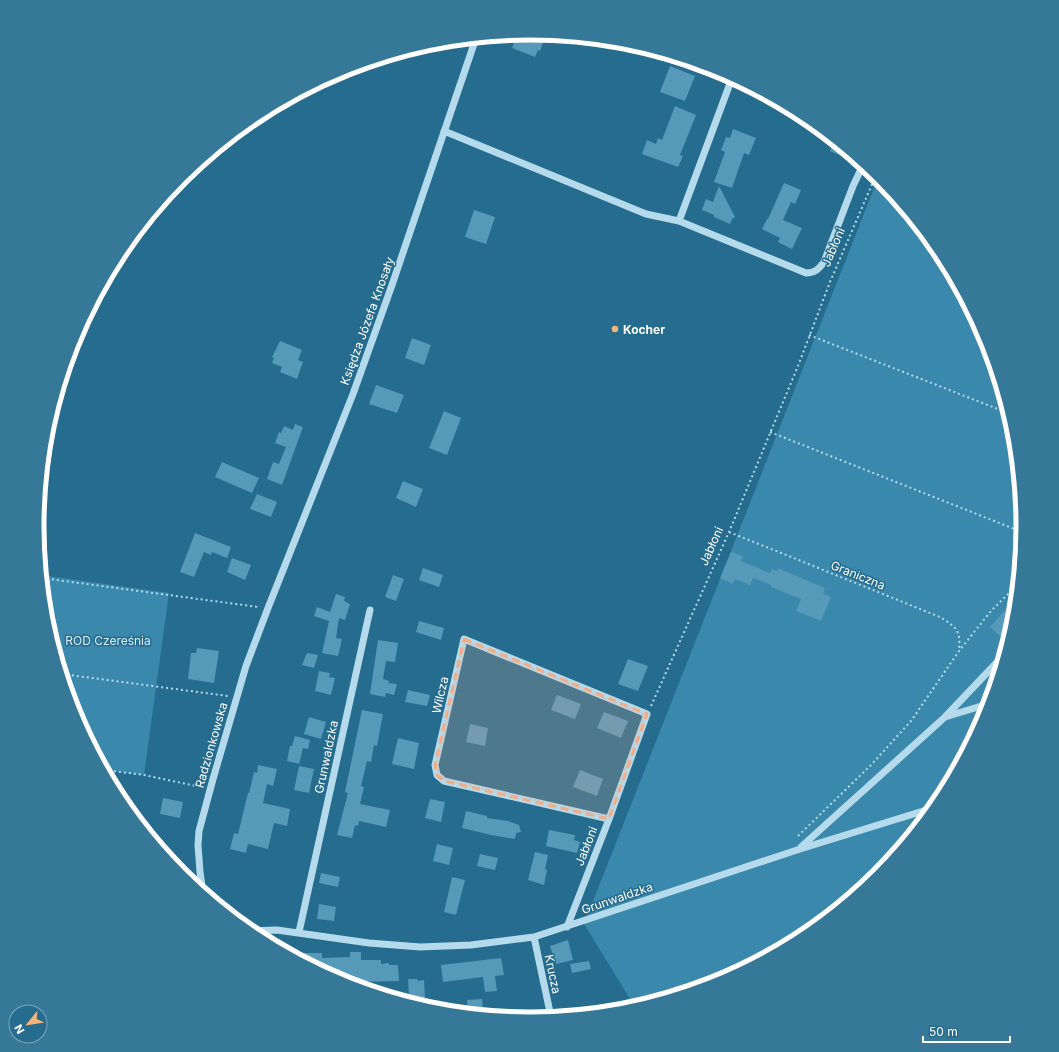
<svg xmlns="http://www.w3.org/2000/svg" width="1059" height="1052" viewBox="0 0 1059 1052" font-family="Inter,sans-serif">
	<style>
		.green { fill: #3a88ab }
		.building { fill: #5699b8 }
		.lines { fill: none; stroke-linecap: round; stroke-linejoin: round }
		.path { stroke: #b5daeb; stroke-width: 2; stroke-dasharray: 2 3; stroke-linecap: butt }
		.minor { stroke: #b5daeb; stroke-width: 7 }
		.marked { fill: #f4ac86; fill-opacity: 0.2; stroke: #f4ac86; stroke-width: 3; stroke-dasharray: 8 5; stroke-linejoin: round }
		.poi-dot { fill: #f5b479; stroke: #256c8e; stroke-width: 1.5 }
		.labels { text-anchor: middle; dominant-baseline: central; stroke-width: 3; stroke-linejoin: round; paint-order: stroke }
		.street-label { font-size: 12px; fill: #fff; stroke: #256c8e }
		.poi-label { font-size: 12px; font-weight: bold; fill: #fff; stroke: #256c8e; text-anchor: start }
		.park-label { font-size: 12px; fill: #daeff8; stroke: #256c8e }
		.rim { fill: none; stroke: #fff; stroke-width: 5 }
	</style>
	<rect width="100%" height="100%" fill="#256c8e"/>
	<path class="green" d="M878,178l62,74 45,86 28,92 9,96 -9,96 -28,93 -46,85 -61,75 -75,61 -85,46 -83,25 -51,-83z
		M41,575l128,18 -25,182 -40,-5 -30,-56 -28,-92z"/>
	<path class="building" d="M530,33l14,1 -2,4 2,1 -4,12 -2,-1 -3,7 -23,-9 5,-14z
		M670,66l25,10 -10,25 -25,-9z
		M675,106l21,9 -16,40 3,1 -5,11 -36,-13 5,-14 9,4 2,-6 4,2z
		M733,129l23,9 -7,17 -5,-2 -12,35 -18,-6 11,-30 -4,-2 5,-13 4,1z
		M834,141l22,18 -1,2 -25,-10z
		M784,183l17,7 -6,14 -4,-2 -8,18 19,8 -10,21 -14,-7 2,-4 -18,-9 5,-10h1z
		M719,186l16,31 -3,2 -2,5 -16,-7v-2l-12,-5 4,-11 7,3z
		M474,210l21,7 -9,27 -21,-7z
		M412,338l19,7 -7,20 -19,-7z
		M280,341l22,9 -4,10 5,2 -6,17 -17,-7 2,-5 -10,-4 2,-5 -2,-1z
		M376,385l28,10 -7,18 -28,-9z
		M444,411l17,7 -14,37 -18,-7z
		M295,424l8,3 -21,58 -15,-6 6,-17 6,2 7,-17 -11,-4 4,-11 2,1 3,-7 9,4z
		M222,462l37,16 -7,15 -37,-16z
		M403,481l20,8 -7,18 -20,-9z
		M257,494l20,8 -6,15 -21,-8z
		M195,533l36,14 -4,11 -15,-6 -1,3 -7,-3 -10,25 -14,-5z
		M731,552l12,4 -2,5 29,12 2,-4 5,2 1,-3 47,20 -2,6 8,3 -10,24 -25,-10 5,-12 -30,-12v-2l-18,-7 -3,7 -15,-6 -2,5 -13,-6z
		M232,558l19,7 -6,15 -18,-8z
		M423,568l20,7 -4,12 -20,-7z
		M393,575l11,4 -8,22 -11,-4z
		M336,594l9,3 -1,4 6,3 -5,16 -6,-2 -3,20 6,1 -4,17 -16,-3 7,-32 -15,-5 3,-9 13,5z
		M1015,599l-2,23 -6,20 -17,-15z
		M419,621l25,7 -3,12 -25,-8z
		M378,640l20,3 -3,19 -9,-1 -3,18 6,2 -1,2 9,1 -3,11 -8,-2 -1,4 -15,-3z
		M197,648l22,3 -5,32 -26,-4 3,-26h5z
		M307,653l11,2 -4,13 -12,-3z
		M628,659l20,7 -10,25 -20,-7z
		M319,671l11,2 -1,4 6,1 -4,17 -16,-4z
		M408,690l22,5 -3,11 -22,-4z
		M557,695l24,9 -6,15 -24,-9z
		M362,710l21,4 -6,32 -3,-1 -3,17 -4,-1 -6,25 3,1 -4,17 30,6 -4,17 -27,-6 -1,5 -3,-1 -3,13 -15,-3 11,-42 -3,-1z
		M604,712l24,9 -7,17 -24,-10z
		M309,717l17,5 -5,17 -17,-5z
		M470,724l18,4 -3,18 -19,-4z
		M295,736l15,4 -2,9 -5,-1 -4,16 -12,-3 3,-15h2z
		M398,738l21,5 -5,26 -22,-5z
		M258,765l19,4 -4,17 -6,-2 -4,19 27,6 -3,17 -13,-3 -6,26 -20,-5 -2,9 -16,-4 4,-16 4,1 10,-41h1l5,-21 3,1z
		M299,766l15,3 -5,24 -15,-3z
		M580,770l23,9 -6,17 -24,-9z
		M163,798l20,4 -3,16 -20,-4z
		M430,799l15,3 -4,20 -16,-4z
		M466,811l21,5v2l21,3 11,4 2,7 -5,1 -1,6 -24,-4 -29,-7z
		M549,830l26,5 -1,5 6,2 -3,11 -31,-7z
		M437,844l16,4 -4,17 -16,-4z
		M535,852l13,3 -3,14 2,1 -3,15 -16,-5z
		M480,854l18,4 -3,12 -18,-4z
		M321,873l19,4 -2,10 -19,-4z
		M452,877l13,3 -9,35 -12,-3z
		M319,904l17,3 -2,14 -17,-2z
		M568,940l5,20 -17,4 -6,-18z
		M350,952h11v8h20v4l8,-1v2h9l1,16 -44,1v4l-19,-7v-9h-17l-15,-8v-9h18v5l28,-1z
		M501,958l3,17 -9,1 2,15 -12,1 -2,-15 -40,5 -2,-17z
		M589,961l2,8 -19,4 -2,-9z
		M408,979h9l1,2 6,-1 1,18h-16z
		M482,999l1,10 -15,1 -1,-10z"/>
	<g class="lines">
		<path class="path" d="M809,335l199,78
			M770,432l252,100
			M729,532l211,85c16,10 21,13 19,33
			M42,578l216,29
			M62,674l166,22
			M651,706l78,-174 69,-166 32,-84 46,-107
			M104,770l40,5 57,12
			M798,836l73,-71 40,-44 48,-70 32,-40 26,-26"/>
		<path class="minor" d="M732,78l-53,143 127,52c9,0 13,-4 18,-11l29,-76 10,-21
			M444,131l202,83 33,7
			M945,717l57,-60
			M801,847l144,-130 43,-13
			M203,893l-3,-21 -2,-27 1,-14 14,-52 33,-113 22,-58 85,-214 39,-109 84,-247
			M567,927l42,-108 38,-105 -183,-75 -29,126 2,10 7,6 165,38
			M250,931l27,-1 92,13 51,4 51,-2 63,-8 266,-88 133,-41
			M299,932l71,-322
			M534,937l17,80"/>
	</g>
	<path class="marked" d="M464,639l183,75 -38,105 -165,-38 -7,-6 -2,-10z"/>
	<circle class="poi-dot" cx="615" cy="329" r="4"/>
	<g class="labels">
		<g class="street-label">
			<text transform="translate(833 247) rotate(-67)">Jabłoni</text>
			<text transform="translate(367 321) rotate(-70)">Księdza Józefa Knosały</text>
			<text transform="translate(711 546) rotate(-66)">Jabłoni</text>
			<text transform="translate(858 575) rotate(22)">Graniczna</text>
			<text transform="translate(440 695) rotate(-77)">Wilcza</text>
			<text transform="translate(211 745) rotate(-74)">Radzionkowska</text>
			<text transform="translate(326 757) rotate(-78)">Grunwaldzka</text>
			<text transform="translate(586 846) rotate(-69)">Jabłoni</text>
			<text transform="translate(617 898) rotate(-19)">Grunwaldzka</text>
			<text transform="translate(553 974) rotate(78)">Krucza</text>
		</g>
		<g class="poi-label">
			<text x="623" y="329">Kocher</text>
		</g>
		<g class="park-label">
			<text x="108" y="640">ROD Czereśnia</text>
		</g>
	</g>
	<path d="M0 0H1059V1052H0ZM44 526a486 486 0 1 1 972 0a486 486 0 1 1-972 0Z" fill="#367897" fill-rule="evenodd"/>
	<path class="rim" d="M44 526a486 486 0 1 1 972 0a486 486 0 1 1-972 0Z"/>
	<g transform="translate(28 1024) rotate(240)"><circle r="19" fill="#256c8e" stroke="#7ca7bb"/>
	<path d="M0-3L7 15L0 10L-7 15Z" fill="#f5b479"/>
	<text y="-6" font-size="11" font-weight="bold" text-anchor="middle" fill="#ffffff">N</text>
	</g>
	<path d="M923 1036v6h87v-6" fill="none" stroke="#ffffff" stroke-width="2"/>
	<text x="929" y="1036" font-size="12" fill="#ffffff" stroke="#256c8e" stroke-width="3" paint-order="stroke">50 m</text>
</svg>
